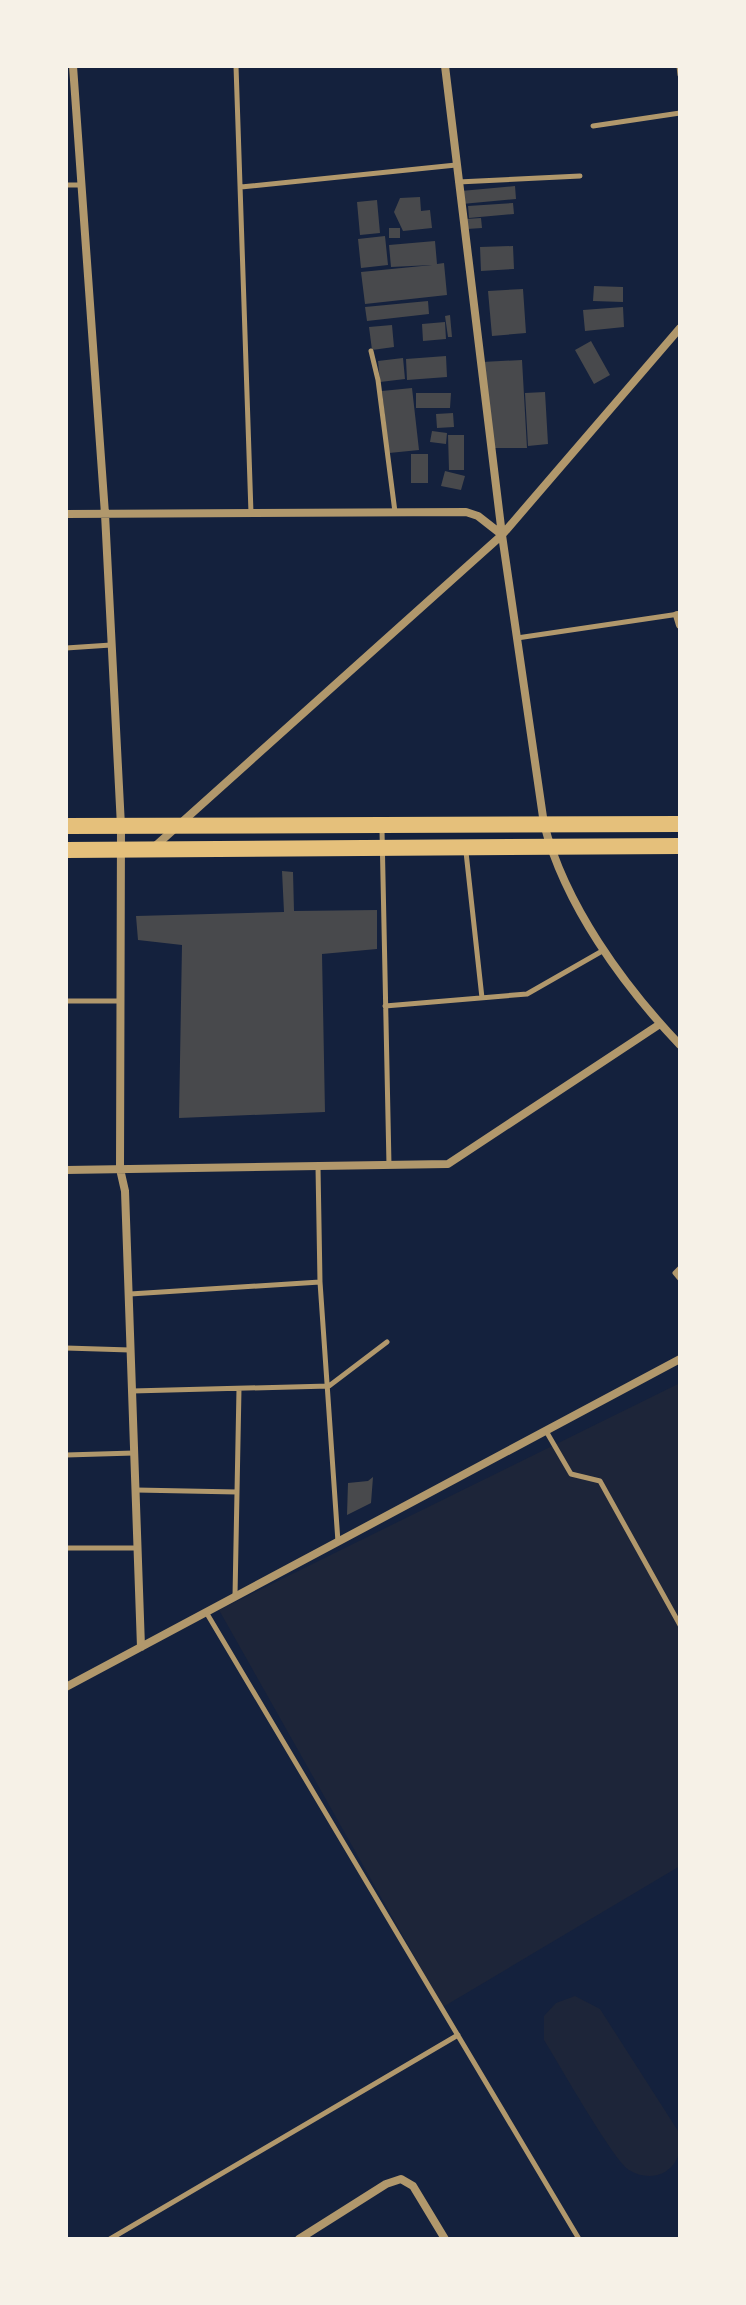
<svg xmlns="http://www.w3.org/2000/svg" width="746" height="2305" viewBox="0 0 746 2305" font-family="'PT Sans Narrow',sans-serif">
	<style>
		.green { fill: #1d2539 }
		.building { fill: #48494c }
		.lines { fill: none; stroke-linecap: round; stroke-linejoin: round }
		.service { stroke: #b1986c; stroke-width: 5 }
		.minor { stroke: #b1986c; stroke-width: 8 }
		.secondary { stroke: #e5c07b; stroke-width: 16 }
	</style>
	<rect width="100%" height="100%" fill="#14213d"/>
	<path class="green" d="M680,1383v483l-237,141 -224,-397z
		M575,1996l25,13 80,125c0,17 0,28 -15,38 -11,6 -25,5 -36,-2 -16,-10 -71,-108 -85,-130v-24l12,-13z"/>
	<path class="building" d="M515,186l1,13 -54,5 -1,-13z
		M420,197l1,14 9,-1 2,18 -29,3 -9,-19 6,-14z
		M377,200l3,33 -20,2 -3,-33z
		M513,203l1,11 -45,4 -1,-12z
		M481,218l1,10 -15,1 -1,-10z
		M389,228h11v10h-11z
		M385,236l3,29 -27,3 -3,-29z
		M435,241l2,23 7,-1 3,32 -82,9 -4,-32 71,-7 -41,2 -2,-22z
		M513,246l1,23 -33,2 -1,-24z
		M594,286l29,1v15l-30,-1z
		M523,289l3,44 -34,3 -4,-45z
		M428,301l1,13 -62,7 -2,-14z
		M623,307l1,20 -39,4 -2,-21z
		M450,315l2,22h-4l-3,-21z
		M445,322l1,17 -23,2 -1,-17z
		M392,325l2,22 -22,3 -3,-23z
		M591,341l19,34 -16,9 -19,-34z
		M446,356l1,21 -40,3 -1,-21z
		M403,358l2,21 -25,3 -2,-21z
		M522,360l5,88h-33l-12,-86z
		M412,388l7,62 -30,3 -7,-62z
		M545,392l3,52 -20,2 -3,-53z
		M416,393h35l-1,15h-34z
		M453,413l1,14 -17,1 -1,-14z
		M432,431l15,2 -1,11 -16,-2z
		M448,435h16v35h-15z
		M411,454h17v29h-17z
		M445,471l20,5 -4,14 -20,-4z
		M282,871l11,1 1,39 83,-1v39l-55,5 3,158 -146,6 3,-173 -44,-5 -2,-24 148,-4z
		M373,1477l-2,26 -24,12 1,-32 20,-2z"/>
	<g class="lines">
		<path class="service" d="M236,66l15,447
			M679,66l1,9
			M593,126l87,-13
			M458,182l122,-6
			M66,185h14
			M241,187l215,-22
			M371,351l7,29 17,132
			M517,638l162,-24
			M66,648l45,-3
			M382,830l7,335
			M466,852l16,146
			M66,1001h53
			M385,1006l142,-12 77,-44
			M318,1167l2,115 18,260
			M680,1268l-5,5 5,6
			M130,1294l190,-12
			M66,1348l64,2
			M132,1391l197,-5 58,-44
			M546,1431l25,43 29,7 80,144
			M66,1455l68,-2
			M136,1490l101,2
			M66,1548h71
			M235,1596l4,-207
			M206,1612l373,627
			M110,2239l348,-204"/>
		<path class="minor" d="M73,66l32,448 16,312 -1,343 5,22 16,456
			M445,66l57,469 42,289c21,81 79,161 136,221
			M66,514l400,-2 12,4 23,18
			M677,615l3,10
			M152,849l350,-314 178,-207
			M66,1170l382,-6 212,-140
			M66,1687l614,-328
			M299,2239l87,-55 15,-5 12,7 32,53"/>
		<path class="secondary" d="M66,826l614,-2
			M66,850l614,-4"/>
	</g>
	<rect width="746" height="2305" fill="none" stroke="#f6f1e7" stroke-width="136"/>
</svg>
